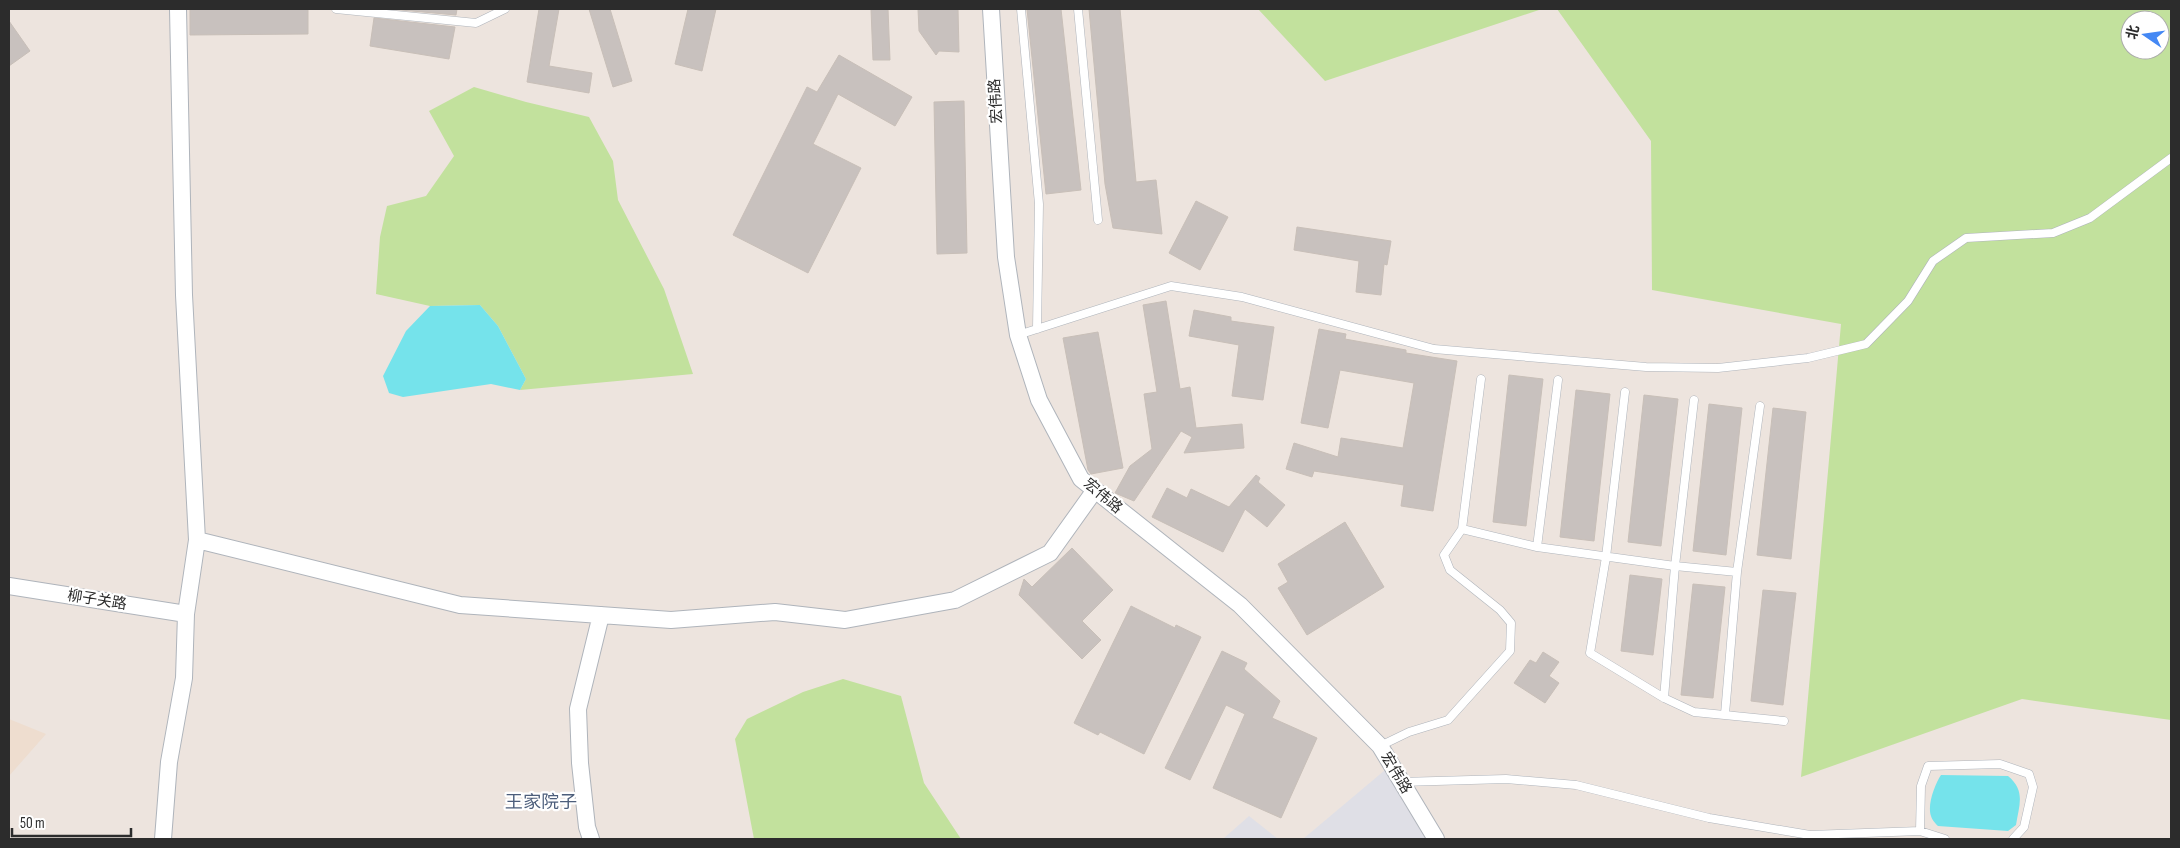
<svg xmlns="http://www.w3.org/2000/svg" width="2180" height="848" viewBox="0 0 2180 848" font-family="'Sofia Sans Condensed','Noto Sans SC',sans-serif">
	<style>
		.industrial { fill: #dfdfe6 }
		.education { fill: #eeddcf }
		.green { fill: #c2e19d; fill-rule: evenodd }
		.water { fill: #75e3eb }
		.building { fill: #c8c1be; stroke: #c8bfb8 }
		.lines { fill: none; stroke-linecap: round; stroke-linejoin: round }
		.lane-casing { stroke: #afb4bb; stroke-width: 9 }
		.street-casing { stroke: #afb4bb; stroke-width: 18 }
		.lane { stroke: #fff; stroke-width: 8 }
		.street { stroke: #fff; stroke-width: 16 }
		.labels { text-anchor: middle; dominant-baseline: central; stroke-width: 4.5; stroke-linejoin: round; paint-order: stroke }
		.street-label { font-size: 15px; fill: #2c2c2c; stroke: #fff }
		.quarter-label { font-size: 18px; fill: #4d5e7b; stroke: #fff }
	</style>
	<rect width="100%" height="100%" fill="#ede4de"/>
	<path class="industrial" d="M1391,765l45,74h-133z
		M1249,816l29,23h-55z"/>
	<path class="education" d="M9,719l37,15 -37,42z"/>
	<path class="green" d="M1258,9h284l-217,72z
		M1557,9h614v711l-149,-21 -221,78 40,-453 -189,-34 -1,-149zM2130,20h30v30h-30z
		M474,87l52,15 63,15 24,44 5,39 46,89 29,85 -173,16 6,-11 -28,-53 -18,-21 -50,1 -54,-12 4,-57 7,-31 39,-10 28,-40 -25,-45z
		M843,679l58,17 23,87 37,56h-207l-19,-100 12,-20 56,-27z"/>
	<path class="water" d="M480,305l18,21 28,53 -6,11 -29,-6 -88,13 -14,-4 -6,-17 23,-45 24,-25z
		M1941,775l67,1c18,15 11,29 8,49l-8,6 -70,-5c-2,-2 -6,-6 -7,-10 -4,-11 4,-32 10,-41z"/>
	<path class="building" d="M190,9h118v25l-118,1z
		M390,9h67l-1,6z
		M539,9h20l-10,57 43,7 -3,20 -62,-11z
		M589,9h21l22,72 -19,6z
		M688,9h28l-14,62 -27,-7z
		M871,9h17l2,51h-17z
		M918,9h40l1,43 -20,-1 -3,4 -17,-24z
		M1027,9h34l20,181 -35,4z
		M1089,9h31l16,173 20,-2 6,54 -49,-6 -8,-44z
		M374,18l81,9 -6,32 -79,-13z
		M9,21l21,30 -21,15z
		M839,55l73,42 -17,29 -57,-32 -25,50 48,24 -53,105 -75,-38 74,-148 10,5z
		M964,101l3,152 -30,1 -3,-152z
		M1196,201l32,16 -28,53 -31,-17z
		M1297,227l94,14 -4,24 -3,-1 -3,31 -25,-3 3,-31 -65,-11z
		M1166,301l14,88 10,-2 6,41 46,-4 2,24 -60,5 8,-16 -11,-6 -47,70 -19,-8 15,-27 22,-17 -8,-55 13,-2 -14,-87z
		M1194,310l37,7v4l43,6 -11,73 -31,-4 7,-51 -50,-9z
		M1319,329l27,5 -1,5 61,11v3l51,8 -24,150 -32,-5 3,-21 -90,-14 -2,6 -26,-8 8,-26 44,14 3,-19 62,10 11,-65 -74,-13 -12,58 -27,-5z
		M1098,332l25,136 -32,6 -3,-4 -25,-132z
		M1509,375l34,4 -17,147 -33,-4z
		M1576,390l34,4 -16,147 -34,-4z
		M1644,395l34,4 -17,147 -33,-4z
		M1709,404l33,4 -16,147 -33,-4z
		M1773,408l33,4 -15,147 -34,-4z
		M1256,475l4,3 -2,4 27,23 -18,22 -22,-18 -22,43 -71,-35 15,-29 20,10 4,-9 38,18z
		M1345,522l39,65 -77,48 -29,-47 10,-6 -10,-18z
		M1072,548l41,42 -31,31 19,19 -19,19 -63,-64 5,-16 8,8z
		M1630,575l32,4 -9,76 -32,-4z
		M1693,584l32,3 -12,111 -32,-3z
		M1763,590l33,3 -13,112 -32,-4z
		M1131,606l44,22 1,-3 25,12 -57,117 -44,-22 -2,3 -24,-12z
		M1222,651l25,12 -3,6 36,32 -8,17 45,20 -36,80 -68,-30 32,-74 -19,-9 -36,75 -25,-12z
		M1543,652l16,10 -10,14 10,7 -14,20 -31,-20 16,-23 6,3z"/>
	<g class="lines">
		<g class="lane-casing">
			<path id="lane" d="M336,9l140,14 29,-14
				M1021,9l18,195 -2,125
				M1078,9l20,211
				M1018,335l153,-49 71,11 192,52 212,18 72,1 90,-10 58,-14 42,-43 25,-40 33,-23 87,-5 37,-15 81,-60
				M1625,392l-19,165 -16,96 74,45 30,14 90,9
				M1462,529l75,18 138,19 62,6
				M1537,547l21,-167
				M1664,698l11,-132 19,-166
				M1725,714l12,-142 23,-166
				M1380,746l29,-14 39,-12 62,-69 1,-28 -11,-13 -50,-40 -6,-15 18,-26 19,-150
				M1401,782l105,-3 70,6 133,33 101,17 110,-4 25,8
				M1920,831l1,-45 7,-20 72,-2 29,10 4,13 -9,40 -11,12"/>
		</g>
		<g class="street-casing">
			<path id="street" d="M991,9l15,248 12,78 21,65 42,79 159,126 140,141 56,93
				M197,540l263,65 211,15 104,-8 70,8 110,-20 95,-47 45,-63
				M9,586l177,28
				M163,839l6,-77 15,-84 2,-64 11,-74 -13,-245 -6,-286
				M591,839l-4,-12 -7,-64 -2,-54 23,-94"/>
		</g>
		<use href="#lane" class="lane"/>
		<use href="#street" class="street"/>
	</g>
	<g class="labels">
		<g class="street-label">
			<text transform="translate(996 101) rotate(-93)">宏伟路</text>
			<text transform="translate(1103 496) rotate(40)">宏伟路</text>
			<text transform="translate(97 600) rotate(9)">柳子关路</text>
			<text transform="translate(1396 773) rotate(59)">宏伟路</text>
		</g>
		<g class="quarter-label">
			<text x="541" y="802">王家院子</text>
		</g>
	</g>
	<rect width="2180" height="848" fill="none" stroke="#2c2c2c" stroke-width="20"/>
	<g transform="translate(2145 35) rotate(283)"><circle r="24" fill="#ffffff" stroke="#ababab"/>
	<path d="M0-4L9 19L0 12L-9 19Z" fill="#4488f4"/>
	<text y="-8" font-size="14" font-weight="bold" text-anchor="middle" fill="#2c2c2c">北</text>
	</g>
	<path d="M12 828v8h119v-8" fill="none" stroke="#2c2c2c" stroke-width="2.5"/>
	<text x="20" y="828" font-size="15" fill="#2c2c2c" stroke="#ffffff" stroke-width="4" paint-order="stroke">50 m</text>
</svg>
